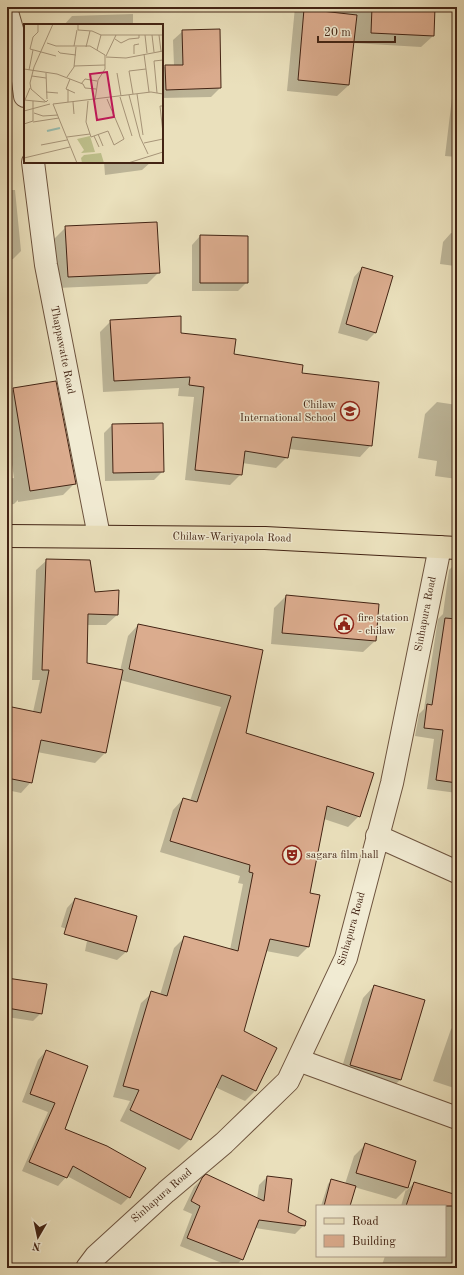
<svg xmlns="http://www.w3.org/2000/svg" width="464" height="1275" viewBox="0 0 464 1275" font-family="'Old Standard TT',serif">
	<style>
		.shadow { fill: #0003 }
		.building { fill: #dbac8e; stroke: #432414 }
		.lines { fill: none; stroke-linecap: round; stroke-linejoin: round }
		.street-casing { stroke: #6d533e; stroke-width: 24 }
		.primary-casing { stroke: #432414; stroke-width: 24 }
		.street { stroke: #f1ebd3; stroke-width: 22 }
		.primary { stroke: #eae0bc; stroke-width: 22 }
		.labels { text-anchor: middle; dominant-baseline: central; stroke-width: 3; stroke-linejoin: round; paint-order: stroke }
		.street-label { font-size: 11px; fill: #432414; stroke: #f1ebd3 }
		.poi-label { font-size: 11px; fill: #432414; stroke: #f1ebd3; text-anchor: start }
		.inset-river { fill: none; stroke: #98bdb0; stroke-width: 2 }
		.inset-road { fill: none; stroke: #a79579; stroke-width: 1 }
		.view { fill: #c2185b; fill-opacity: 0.15; stroke: #c2185b; stroke-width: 2 }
		.inset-edge { fill: none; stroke: #432414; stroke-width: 2 }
	</style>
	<rect width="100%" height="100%" fill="#eae0bc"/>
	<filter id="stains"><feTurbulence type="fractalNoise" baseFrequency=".005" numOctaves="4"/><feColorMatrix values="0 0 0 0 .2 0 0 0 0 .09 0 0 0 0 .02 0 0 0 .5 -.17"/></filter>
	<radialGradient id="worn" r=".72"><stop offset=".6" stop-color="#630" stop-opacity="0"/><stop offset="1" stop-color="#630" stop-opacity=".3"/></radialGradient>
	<path class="shadow" d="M295,7h139l-1,29 -12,11 -68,-4 -4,42 -12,11 -50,-5z
		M133,14v11h-69l8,-9z
		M183,31l37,57 -9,9 -49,1v-31l12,-1 -1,-26z
		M457,94v63l-12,-1 7,-58z
		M104,162h47l-9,8 -37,5z
		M7,182l2,8h6l6,61 -8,8 -6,1z
		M66,227l93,45 -12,12 -90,4 -3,-49z
		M451,233l6,1v50l-5,-1 3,-17 -15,-2 3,-22z
		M200,236l47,46 -9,9h-46v-46z
		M362,268l13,65 -8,8 -29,-8 16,-56z
		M111,321l69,13 53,21 68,19 70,71 -11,12 -71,-8 -2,8 -11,11 -34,-5 -1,11 -11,11 -45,-5 9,-83 -16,-1 1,-8 -76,4 -3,-60z
		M14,389l61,94 -12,12 -45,7v-2l-4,4 -7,1v-26l7,-1 -7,-47v-36z
		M437,402l20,3v74l-22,-3 2,-15 -19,-3 7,-44z
		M112,425l51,46 -9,9 -49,1 -1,-48z
		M47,560l47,33 23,22 -11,10h-19l-1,39 34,7 8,-35 10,-11 123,25 -16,83 114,83 -11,11 -24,-8 -15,75 -1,53 -10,10 -32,-6 -23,81 12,59 -10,10 -30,-14 -25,52 -11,11 -59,-29 10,-20 -17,-4 28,-94 11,-10 8,2 14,-47 11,-11 45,13 13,-66 -5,-1 2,-7 -80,-24 13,-42 10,-11 7,2 31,-94 -101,-27 -15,73 -10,10 -58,-11 -6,30 -10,11 -14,-3v-83l26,5 7,-32h-8l4,-110z
		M457,562v231l-30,-4 7,-50 -19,-3 4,-22 5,-5 14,-90 5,-5 6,-44z
		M286,596l89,45 -12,11 -92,-8 3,-36z
		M75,899l61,18 -10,35 -9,8 -32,-9 3,-15 -27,-9 6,-19z
		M7,979l34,34 -8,8 -26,-4z
		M374,986l50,15 -24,79 -12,11 -49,-14 24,-79z
		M457,1024v65l-24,-8 18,-52z
		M46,1051l18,78 65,68 -8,8 -54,-29 -9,10 -36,-15 26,-59 -26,-10 16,-42z
		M365,1145l50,16 -9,30 8,-8 43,13v72h-76l4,-12h60v-50h-44l5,-17 -10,10 -42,-12 -5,19h-28l7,-22 4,-4 13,4 9,-28z
		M267,1177l20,36 17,12 -9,9 -40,-6 -13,31 -8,9 -54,-22 12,-32 -9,-4 11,-23 9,-9 54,21 2,-14z
		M135,1263l19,5h-24z"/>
	<path class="building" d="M372,7h63l-1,29 -63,-3z
		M304,9l53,6 -8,70 -51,-5z
		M220,29l1,59 -55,2 -1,-25h18l-1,-35z
		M157,222l3,51 -92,4 -3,-51z
		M200,235l48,1v47h-48z
		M362,267l31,9 -17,57 -30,-9z
		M181,316v17l55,6 -2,15 69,11 -1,8 77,9 -7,64 -80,-9 -4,21 -43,-7 -3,24 -47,-5 9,-83 -15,-2 1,-8 -76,4 -4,-61z
		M56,381l20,103 -46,7 -17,-103z
		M163,423l1,49 -51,1 -1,-49z
		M46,559l44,1 5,32 24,-2 -1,25 -30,-1 -1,49 36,7 -17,83 -65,-13 -9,43 -25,-5v-72l34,7 8,-43h-7z
		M286,595l93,9 -3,37 -94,-8z
		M445,618l12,1v164l-21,-3 7,-50 -19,-2 3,-24 5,1z
		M138,624l125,26 -17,83 128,40 -14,44 -33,-11 -17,87 10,2 -11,52 -39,-8 -26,92 33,17 -21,43 -34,-16 -31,65 -61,-30 9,-20 -16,-4 28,-95 16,5 17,-60 54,15 15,-78 -4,-1 1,-7 -80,-24 13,-43 14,4 34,-106 -102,-27z
		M75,898l62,18 -10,36 -63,-18z
		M7,978l40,6 -5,30 -35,-6z
		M374,985l51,15 -24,80 -51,-15z
		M46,1050l42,16 -23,63 42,17 39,22 -16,30 -57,-32 -6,12 -38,-16 26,-59 -25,-9z
		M365,1143l51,18 -8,27 -52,-15z
		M206,1174l58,27 3,-25 25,3 -4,33 18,9 -1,5 -46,-6 -16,40 -56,-22 13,-32 -9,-5 11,-23z
		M331,1179l25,7 -6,20h-26z
		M414,1182l43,13v11h-51z"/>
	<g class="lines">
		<g class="street-casing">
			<path id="street" d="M7,12l13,45 5,39
				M33,162l13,103 53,271
				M377,836l80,36
				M298,1060l159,58
				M87,1268l9,-12 70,-64 58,-49 64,-62 58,-123 46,-175 48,-236"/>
		</g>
		<g class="primary-casing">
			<path id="primary" d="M7,536l258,2 192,10"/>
		</g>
		<use href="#street" class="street"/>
		<use href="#primary" class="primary"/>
	</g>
	<defs>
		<g id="school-ring" transform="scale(1)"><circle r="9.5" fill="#f1ebd3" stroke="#8f2418" stroke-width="1.5"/><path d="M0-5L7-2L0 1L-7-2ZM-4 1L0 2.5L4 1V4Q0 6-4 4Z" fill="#8f2418"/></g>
		<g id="civic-ring" transform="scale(1)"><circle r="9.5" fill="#f1ebd3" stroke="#8f2418" stroke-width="1.5"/><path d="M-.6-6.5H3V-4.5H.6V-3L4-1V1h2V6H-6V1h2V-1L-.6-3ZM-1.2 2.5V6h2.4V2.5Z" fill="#8f2418"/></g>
		<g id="theatre-ring" transform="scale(1)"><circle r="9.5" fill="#f1ebd3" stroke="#8f2418" stroke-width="1.5"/><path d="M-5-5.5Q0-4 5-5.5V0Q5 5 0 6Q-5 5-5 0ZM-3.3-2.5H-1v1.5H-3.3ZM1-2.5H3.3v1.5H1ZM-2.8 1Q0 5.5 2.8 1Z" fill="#8f2418"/></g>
	</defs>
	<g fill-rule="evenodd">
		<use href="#school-ring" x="350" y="411"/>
		<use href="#civic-ring" x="344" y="624"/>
		<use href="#theatre-ring" x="292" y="855"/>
	</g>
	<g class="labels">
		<g class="street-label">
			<text transform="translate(62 350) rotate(79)">Thappawatte Road</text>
			<text transform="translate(232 538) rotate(1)">Chilaw-Wariyapola Road</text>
			<text transform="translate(426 614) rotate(-79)">Sinhapura Road</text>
			<text transform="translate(352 929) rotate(-74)">Sinhapura Road</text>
			<text transform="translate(162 1196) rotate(-41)">Sinhapura Road</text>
		</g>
		<g class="poi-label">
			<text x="336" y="405" text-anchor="end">Chilaw<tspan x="336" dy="13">International School</tspan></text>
			<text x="358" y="618">fire station<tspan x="358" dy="13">- chilaw</tspan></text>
			<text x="306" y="855">sagara film hall</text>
		</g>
	</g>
	<g transform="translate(24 24)">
		<rect width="139" height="139" fill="#eae0bc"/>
		<path d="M66,112l5,16 -14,1 3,-3 -7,-11zM77,129l3,10h-22l-1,-5 3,-3z" fill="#bec08c"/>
		<path class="inset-river" d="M23,107l13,-3"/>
		<path class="inset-road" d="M14,0v8l-5,5 -3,12 26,7M54,0v6l14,1 9,4M121,11l2,18M128,11l2,17M135,11l2,16M91,15l6,4 8,-4 10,-1v-3M23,19l9,3h34l15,9v14l-7,11 -3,20M50,22l3,-16M62,23l4,-16M73,26l4,-15h62M34,27l2,2 16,2M110,30v-9l5,-1M120,30l5,38M82,32l10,-21M82,33l20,1 37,-7M50,42l31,-1M0,45l33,5 26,10 2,4 11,1M5,46l4,-20M22,49l1,26M93,49l4,23M8,52l14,2M43,53l7,-10 2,-20M46,55l-4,10 9,4M57,60l4,-5 12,2M44,65v13M22,68l12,1M133,69l-3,-32 9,-1M109,70l-4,-23 17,-2M113,70l6,41M105,71l11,42 8,17M96,73l12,39M0,76l21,2M1,76l5,-12M24,76l-2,2 -15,-13 -1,-6 4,-16 19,-43M64,77l-2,21 5,15 17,-6 6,14 10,-6 -17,-40M49,78l1,12M29,80l98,-12 12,2M29,80l24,59M0,87l26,-7M10,89l9,3 15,-1M9,98l26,-4M0,100l9,-3v-20M139,109l-3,-27h3M74,110l5,12M70,112l5,11M43,113l23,-3M120,119l19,-4M17,121l26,-5M0,134l46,-11M104,139l35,-11"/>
		<path class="view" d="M83,48l7,45 -17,3 -7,-46z"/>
		<rect width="139" height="139" class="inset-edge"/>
	</g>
	<rect width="464" height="1275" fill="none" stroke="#eae0bc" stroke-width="24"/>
	<rect x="8" y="8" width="448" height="1259" fill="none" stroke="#432414" stroke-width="2"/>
	<rect x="12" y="12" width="440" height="1251" fill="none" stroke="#432414"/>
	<rect x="316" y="1205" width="130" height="52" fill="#f1ebd3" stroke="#ab9b87"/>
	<rect x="324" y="1218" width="20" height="6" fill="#eae0bc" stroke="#ab9b87"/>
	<text x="352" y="1225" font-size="12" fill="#432414">Road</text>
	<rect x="324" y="1235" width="20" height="12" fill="#dbac8e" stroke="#ab9b87"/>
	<text x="352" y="1245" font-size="12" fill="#432414">Building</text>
	<g transform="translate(38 1237) rotate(189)" stroke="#f1ebd3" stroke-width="3" paint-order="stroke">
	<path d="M0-3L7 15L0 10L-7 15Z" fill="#432414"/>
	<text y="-6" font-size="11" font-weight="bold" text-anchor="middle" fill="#432414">N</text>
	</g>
	<path d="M318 36v6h77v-6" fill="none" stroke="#432414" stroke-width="2"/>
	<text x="324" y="36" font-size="12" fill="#432414" stroke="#f1ebd3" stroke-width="3" paint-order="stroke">20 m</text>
	<rect width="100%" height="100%" filter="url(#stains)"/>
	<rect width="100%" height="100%" fill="url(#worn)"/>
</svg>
